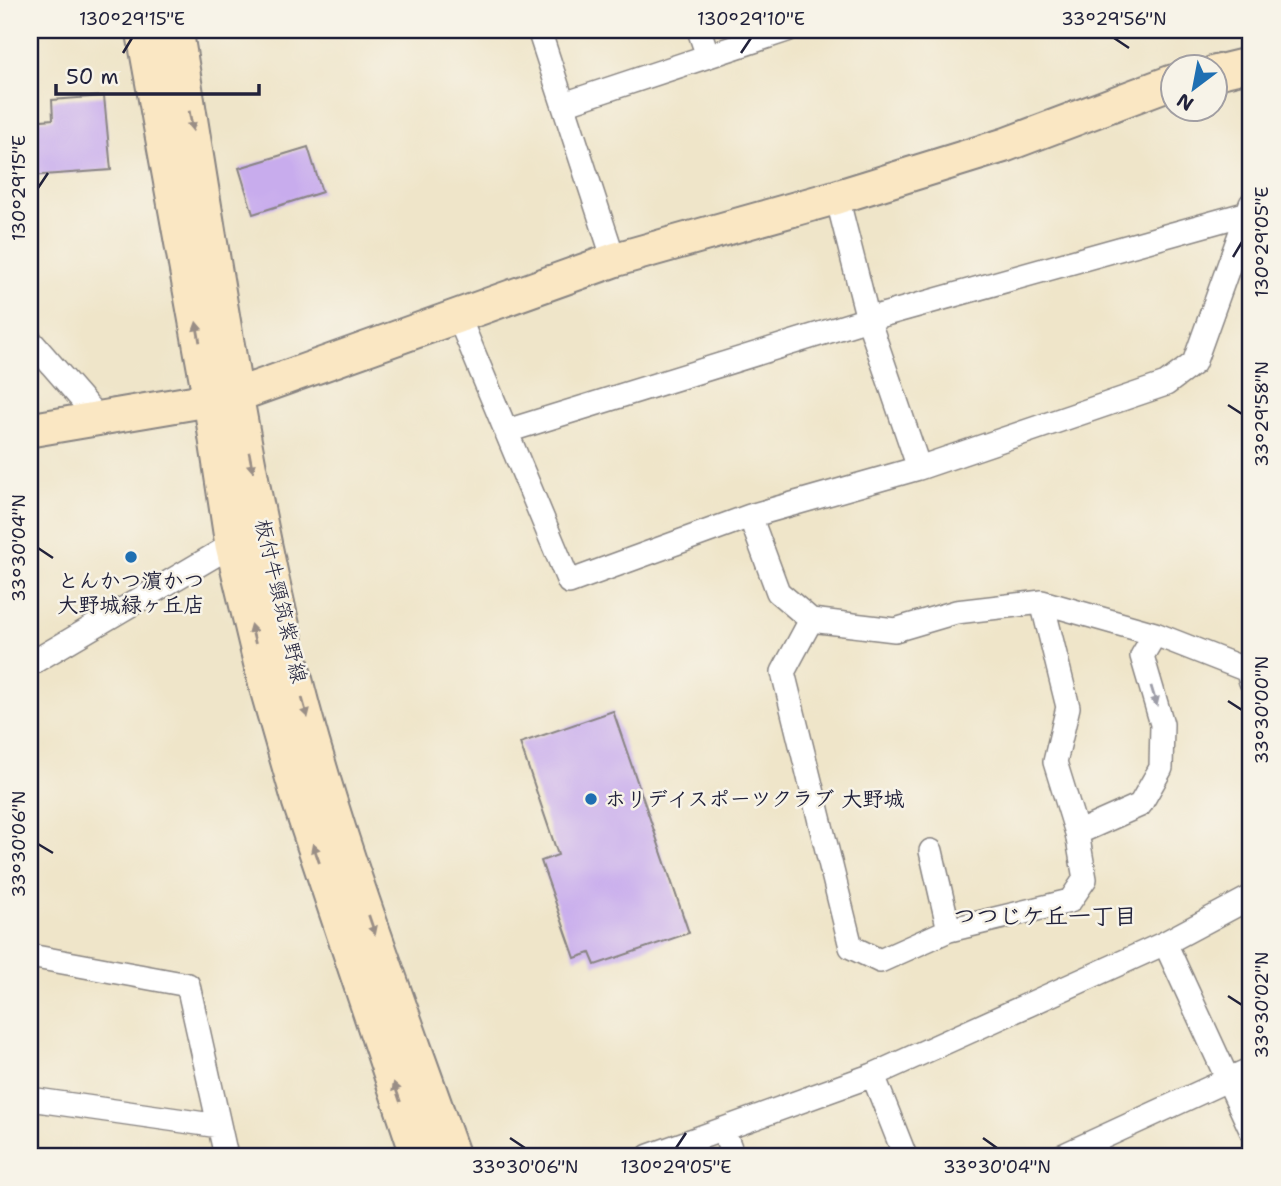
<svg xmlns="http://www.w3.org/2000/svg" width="1281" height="1186" viewBox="0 0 1281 1186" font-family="'Shantell Sans','Klee One',sans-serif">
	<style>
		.building { fill: #c8aced }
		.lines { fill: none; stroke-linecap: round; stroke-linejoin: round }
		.street-casing { stroke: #888482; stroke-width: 26 }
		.secondary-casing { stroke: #888482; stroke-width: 37 }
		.street { stroke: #fff; stroke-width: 23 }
		.secondary { stroke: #fae7c3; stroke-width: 33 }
		.oneway { fill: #998e86 }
		.oneway2 { fill: #9c9ca7 }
		.ticks { fill: none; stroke: #22223b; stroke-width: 2.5 }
		.poi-dot { fill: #1f6fb2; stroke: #f7f3e8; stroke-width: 2.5 }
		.labels { text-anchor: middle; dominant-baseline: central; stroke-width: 5; stroke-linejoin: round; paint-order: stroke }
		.poi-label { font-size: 21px; font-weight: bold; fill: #22223b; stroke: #f7f3e8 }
		.street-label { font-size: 21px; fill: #22223b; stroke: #f7f3e8 }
		.neighbourhood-label { font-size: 23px; font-weight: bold; fill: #22223b; stroke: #f7f3e8 }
		.neatline { fill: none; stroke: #22223b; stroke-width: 2.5 }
		.ticks-label { font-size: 18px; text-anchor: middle; fill: #22223b }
	</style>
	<rect width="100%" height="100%" fill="#f7f3e8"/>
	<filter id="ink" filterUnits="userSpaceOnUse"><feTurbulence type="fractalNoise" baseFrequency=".0143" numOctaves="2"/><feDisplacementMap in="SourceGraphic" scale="14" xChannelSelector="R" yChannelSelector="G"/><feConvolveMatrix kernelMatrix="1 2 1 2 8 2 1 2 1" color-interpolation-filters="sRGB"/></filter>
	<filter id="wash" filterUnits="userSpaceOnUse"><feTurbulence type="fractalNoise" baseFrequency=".00686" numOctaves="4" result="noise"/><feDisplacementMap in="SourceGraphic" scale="28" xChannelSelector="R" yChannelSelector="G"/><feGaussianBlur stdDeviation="1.57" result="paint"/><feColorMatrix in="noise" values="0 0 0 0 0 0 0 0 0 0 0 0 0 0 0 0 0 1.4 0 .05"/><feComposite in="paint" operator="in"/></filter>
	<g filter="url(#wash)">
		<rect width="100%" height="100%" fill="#efe5c9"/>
		<g id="blocks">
			<path class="building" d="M104,96l7,74 -81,6v-55l23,-2 -1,-19z
				M308,147l14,45 -69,22 -14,-46z
				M613,711l76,222 -94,32 -5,-12 -15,5 -34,-97 17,-6 -38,-112z"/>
		</g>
	</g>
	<g filter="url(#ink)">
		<use href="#blocks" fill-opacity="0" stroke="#888482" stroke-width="2"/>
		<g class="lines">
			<g class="street-casing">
				<path id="street" d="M539,30l75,230
					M699,30l9,26
					M564,104l223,-74
					M837,197l31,122 51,149
					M459,318l110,264 181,-66 169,-48 247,-84 28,-21 57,-159
					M30,340l69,79
					M507,431l361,-112 380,-106
					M750,516l28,76 33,28 84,10 61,-18 86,-10 113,32 92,36 4,12
					M811,620l-28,52 68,275 29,14 69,-31 121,-29 15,-22 -8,-46 -22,-71 13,-55 -26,-105
					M30,664l202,-119
					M1077,833l63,-28 21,-37 1,-44 -20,-68 13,-22
					M931,851l18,79
					M1165,943l86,187
					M30,956l158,29 38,171
					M873,1075l32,81
					M30,1099l189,27
					M723,1129l10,27
					M649,1156l224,-81 292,-132 86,-46
					M1062,1156l189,-87"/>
			</g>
			<g class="secondary-casing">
				<path id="secondary" d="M143,30l67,370 22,145 34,141 33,115 119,355
					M176,30c34,205 63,412 111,615 41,174 107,343 166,511
					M1214,73l37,-9
					M30,430l207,-35 377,-135 223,-63 168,-52 167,-63"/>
			</g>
			<use href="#street" class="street"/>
			<use href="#secondary" class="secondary"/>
		</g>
		<defs><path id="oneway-solid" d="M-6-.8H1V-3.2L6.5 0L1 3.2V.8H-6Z" transform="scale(1.75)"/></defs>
		<g class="oneway">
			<use href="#oneway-solid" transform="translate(191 121) rotate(80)"/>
			<use href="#oneway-solid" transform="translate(198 332) rotate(-100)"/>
			<use href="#oneway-solid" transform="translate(251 462) rotate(79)"/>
			<use href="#oneway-solid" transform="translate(253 634) rotate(-104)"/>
			<use href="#oneway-solid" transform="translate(305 708) rotate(74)"/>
			<use href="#oneway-solid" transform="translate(316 853) rotate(-109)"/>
			<use href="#oneway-solid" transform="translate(372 925) rotate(71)"/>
			<use href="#oneway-solid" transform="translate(397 1092) rotate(-109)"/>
		</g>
		<use class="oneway2" href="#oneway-solid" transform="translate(1154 696) rotate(73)"/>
	</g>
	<path class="ticks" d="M1114,38l15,10M123,53l9,-15M741,53l10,-15M38,188l10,-15M1233,257l9,-15M1228,405l14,9M38,548l15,10M1228,701l14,9M38,844l15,9M1228,996l14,9M510,1138l15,10M983,1138l14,10M676,1148l10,-15"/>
	<g class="poi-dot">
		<circle cx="131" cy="557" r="7"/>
		<circle cx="591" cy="799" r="7"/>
	</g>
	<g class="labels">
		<g class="poi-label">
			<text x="131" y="581">とんかつ濵かつ<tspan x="131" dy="24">大野城緑ヶ丘店</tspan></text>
			<text x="605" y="799" text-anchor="start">ホリデイスポーツクラブ 大野城</text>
		</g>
		<g class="street-label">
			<text transform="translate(281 601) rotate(77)">板付牛頸筑紫野線</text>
		</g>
		<g class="neighbourhood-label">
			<text x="1045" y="916">つつじケ丘一丁目</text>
		</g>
	</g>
	<rect width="1281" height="1186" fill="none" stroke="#f7f3e8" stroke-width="77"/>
	<g transform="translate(1194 88) rotate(212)"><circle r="33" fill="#f7f3e8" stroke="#a29fa3" stroke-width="2"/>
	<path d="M0-5L12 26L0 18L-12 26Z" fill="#1f6fb2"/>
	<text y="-10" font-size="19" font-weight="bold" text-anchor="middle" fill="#22223b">N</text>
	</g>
	<path d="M56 84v10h203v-10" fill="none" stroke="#22223b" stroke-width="3.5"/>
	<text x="66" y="84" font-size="21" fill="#22223b" stroke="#f7f3e8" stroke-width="5" paint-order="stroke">50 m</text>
	<rect x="38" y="38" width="1204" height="1110" class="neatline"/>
	<g class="ticks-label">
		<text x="132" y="25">130°29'15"E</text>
		<text x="751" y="25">130°29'10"E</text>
		<text x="1114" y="25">33°29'56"N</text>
		<text transform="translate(19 188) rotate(-90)" y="6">130°29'15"E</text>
		<text transform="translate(1262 242) rotate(-90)" y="6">130°29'05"E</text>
		<text transform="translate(1262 414) rotate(-90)" y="6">33°29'58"N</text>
		<text transform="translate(19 548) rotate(-90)" y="6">33°30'04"N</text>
		<text transform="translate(1262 710) rotate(-90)" y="6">33°30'00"N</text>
		<text transform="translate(19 844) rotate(-90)" y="6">33°30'06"N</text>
		<text transform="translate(1262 1005) rotate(-90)" y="6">33°30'02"N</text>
		<text x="525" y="1173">33°30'06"N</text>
		<text x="676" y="1173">130°29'05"E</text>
		<text x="997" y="1173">33°30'04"N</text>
	</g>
</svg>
